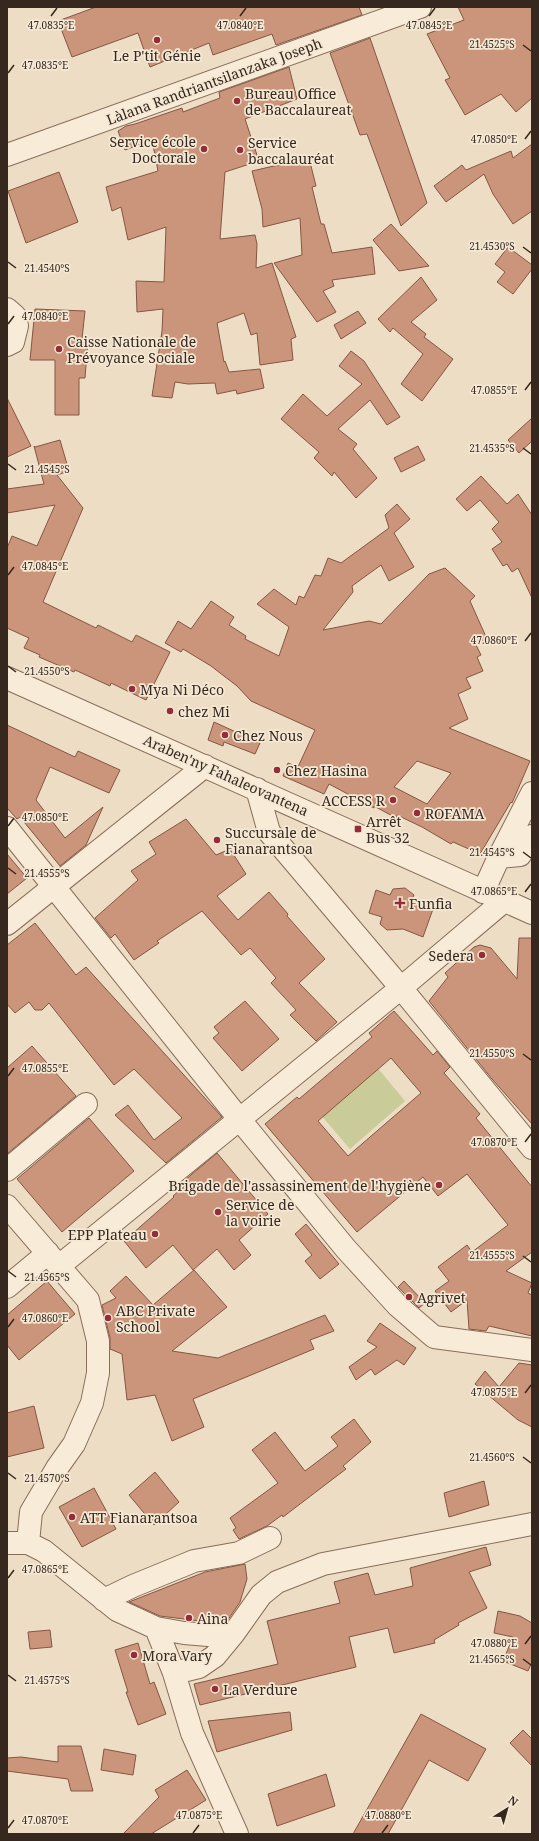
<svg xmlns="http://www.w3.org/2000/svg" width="539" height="1841" viewBox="0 0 539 1841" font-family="'Noto Serif',serif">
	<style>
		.green { fill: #c9cb99 }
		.building { fill: #ca957b; stroke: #855642; fill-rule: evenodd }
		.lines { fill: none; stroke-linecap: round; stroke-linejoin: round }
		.minor-casing { stroke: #876e5b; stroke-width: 24 }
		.minor { stroke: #f8ebd7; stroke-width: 22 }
		.ticks { fill: none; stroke: #37281f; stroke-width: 1.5 }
		.poi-dot { fill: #942d38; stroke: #f4e8d4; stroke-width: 1.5 }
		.labels { text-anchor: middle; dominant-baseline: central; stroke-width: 3.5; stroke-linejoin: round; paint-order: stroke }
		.poi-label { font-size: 14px; fill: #37281f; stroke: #f4e8d4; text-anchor: start }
		.street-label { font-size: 14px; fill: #37281f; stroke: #f4e8d4 }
		.ticks-label { font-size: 10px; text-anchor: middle; fill: #37281f; stroke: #f4e8d4; stroke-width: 3.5; stroke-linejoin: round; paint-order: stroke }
	</style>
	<rect width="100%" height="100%" fill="#edddc4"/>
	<path class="green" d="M376,1066l29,35 -55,48 -29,-34z"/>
	<path class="building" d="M96,7h263l3,8 -86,30 -4,-11 -59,21 -4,-12 -59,24 -12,-34 -66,24 -14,-36z
		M458,7h74v91l-16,14 -15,-18 -36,21 -20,-35 5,-2 -23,-44 37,-14z
		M370,38l57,165 -26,23 -34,-92 -7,1 -30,-82z
		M289,67l8,32 -52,20 14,42 -34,11 -5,67 35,-4 2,9 -1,24 16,-5 24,74 -5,2 2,21 -33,5 -3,-32 -6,2 -7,-22 -27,10 7,39 1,-1 4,11 31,-3 4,19 -27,6 -1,-4 -19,4 -2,-11 -27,1 -13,-2 -3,16 -20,-2 10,-65 1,-22 -26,3 -1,-31 28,1 2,-55 -38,13 -7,-33 -9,4 -6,-24 52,-16 -6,-31 -27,10 -7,-19 8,-5 9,-2 47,-16 1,4 37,-14 -1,-6z
		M532,144v67l-19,13 -20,-30 -9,-20 -38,28 -12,-16 28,-21 4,5 45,-19 2,7z
		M309,158l7,28 -4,1 9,37h3l8,29 40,-6 3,27 -43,6 2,6 -11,5 13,21 -19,10 -43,-59 28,-8 -2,-37 -37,9 -1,-18 -10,-38z
		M59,172l19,50 -52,21 -18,-52z
		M391,224l38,42 -30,5 -26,-31z
		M508,247l24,18v4l-19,25 -16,-12 8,-10 -10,-8z
		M421,277l16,23 -26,22 15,12 -2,3 29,22 -31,42 -21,-17 22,-30 -30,-26 -3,4 -12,-13z
		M35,309l50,2 -3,28h6l-3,39h-6v37h-24v-55h-25z
		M358,311l8,12 -25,16 -7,-14z
		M351,351l13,10 36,56 -13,8 -17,-25 -32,29 19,15 -4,5 24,29 -21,20 -22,-26 -2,4 -18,-18 5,-6 -38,-33 22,-25 24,22 35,-32 -23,-18z
		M7,398l24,48 -24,11z
		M532,418v23l-13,12 -11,-13z
		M60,440l9,31 -12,4 26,33 -40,94 53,26 2,-3 34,17 4,-7 34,17 -24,48 -35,-17 -1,3 -35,-16 -1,2 -35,-15 1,-2 -16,-7 5,-10 -22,-10v-80l5,-12 25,10 18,-41 -48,8v-24l37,-5 -10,-38 1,1z
		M418,446l7,14 -24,12 -7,-14z
		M481,476l26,28 11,-10 14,21v83l-14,-30 -6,4 -5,-8 -4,2 -11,-17 10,-7 -10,-13 7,-7 -19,-22 -13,11 -11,-12z
		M397,504l13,15 -16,14 20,34 -25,14 -8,-16 -29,21 1,6 -30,38 46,-9 12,3 48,-50 16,-6 30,28 -5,5 17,38 -11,6 5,10 -4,2 6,14 -17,7 5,10 -13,6 10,25 -19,9 81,33 -18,42 -1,-1 -31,52 -27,-12 -2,2 -29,-17 -25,-12 -1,3 -22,-12v2l-45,-24 -5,10 -41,-18 5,-13 10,4 17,-37 -64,-29 -14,-15 -26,-20 -28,-17 -2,3 -16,-9 13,-22 13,8 20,-28 23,16 -5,8 17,11 -1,3 34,17 10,-29 -32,-23 17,-15 22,16 3,-9 5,2 11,-23 6,1 7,-18 13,5 48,-35 -4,-13zM417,761l34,12 -24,31 -33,-17z
		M214,722l46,21 -5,11 -31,-12 -1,4 -15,-6z
		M7,725l68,32 3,-6 42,19 -11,23 -59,-26 -14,33 29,38 38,-31 -17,38 -26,21 -40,-49 -3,2 -10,-11z
		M186,819l30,36 14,-6 16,25 -29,22 21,24 31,-28 19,22 -1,2 38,43 -26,24 38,39 -21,19 -26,-26 6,-5 -25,-27 5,-5 -26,-30 -9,7 -39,-44 -45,30 2,2 -25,17 -19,-26 -4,4 -16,-20 43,-38 -7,-9 25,-17 -7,-12z
		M7,854l20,24 -20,16z
		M405,888l9,7 -3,6 22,8 -10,28 -20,-8 -16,1 -7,-6 2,-7 -13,-4 7,-23 14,5 3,-6z
		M35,923l41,52 10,-8 136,150 -56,46 -51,-48 13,-10 26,35 28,-22 -48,-49 -20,16 -65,-82 -7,7h-7l-6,-8 -14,11 -8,-9v-59z
		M519,938h13v186l-40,-45 -63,-78 19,-24 -3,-4 29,-26 6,-2 11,3 26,31z
		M245,1001l34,38 -37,32 -29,-33 6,-5 -5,-6z
		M394,1011l39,44 4,-4 13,16 -6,6 36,41 -4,4 56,69v65l-26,19 26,12 -4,10 4,2v41l-43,-10 -3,5 -17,-2 -2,-29 -16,12 -16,-21 14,-10 -11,-14 29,-22 5,7 36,-27 -41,-51 -29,22 -15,-19 -66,55 -92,-108 32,-27 2,2 73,-62 -3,-4zM391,1058l30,35 -73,63 -30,-35z
		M32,1046l44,50 -69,58v-86z
		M89,1118l45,53 -72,61 -45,-53z
		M217,1153l51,61 -29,26 12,15 -17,15 -17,-21 -24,21 -20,-25 -27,23 -22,-27 50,-44 -1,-1 15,-13 -3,-3z
		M306,1224l33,40 -19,15 -15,-18 7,-6 -17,-21z
		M194,1270l33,37 -55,44 46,7 107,-43 9,16 -24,9 4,9 -121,50 11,28 -32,14 -17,-46 -28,5 -5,-46 -12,-5v-11l-8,-33 14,-7 -6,-7 16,-15 27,29z
		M47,1281l28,33 -56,46 -12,-15v-30z
		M404,1281l21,22 -6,5 -21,-21z
		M380,1323l36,25 -12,17 -7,-5 -22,15 -4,-6 -15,11 -7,-13 28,-20 -10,-6z
		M519,1363l13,2v62l-14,-7 -43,-36 10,-13 14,16z
		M34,1406l10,42 -37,9v-44z
		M354,1419l17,23 -28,24 3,3 -63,48 -1,-2 -15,11 -28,13 -6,-9 3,-2 -6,-10 48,-35 -26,-33 23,-18 30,39 33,-25 -7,-9z
		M155,1472l24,30 -25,23 -25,-30z
		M484,1481l5,24 -40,12 -5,-24z
		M94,1488l22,41 -34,18 -23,-40z
		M486,1547l5,18 -22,7 18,36 -29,15 1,2 -25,15 1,3 -41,10 -6,-25 -39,9 7,30 -156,38 -6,-21 84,-20 -11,-43 73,-18 -6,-21 34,-9 7,22 38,-9 -3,-18z
		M245,1564l2,15 -7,23 -13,19 -19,1 -48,-6 -31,-14 76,-30z
		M498,1611l22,5 12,7v39l-4,9 -25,-10 10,-24 -19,-4z
		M50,1630l2,17 -22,2 -2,-17z
		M138,1643l12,41 4,-2 12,32 -28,11 -12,-33h2l-13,-42z
		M290,1712l2,18 -75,22 -9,-31z
		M421,1714l65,35 -18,32 -39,-21 -41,74h-35z
		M523,1730l9,9v27l-22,-23z
		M58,1746h23l12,45h-22l-3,-12 -61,-8v-13l14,-1 37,5z
		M104,1749l32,6 -3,20 -32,-5z
		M187,1770l19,30 -55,34h-28l36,-37 -4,-7z
		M326,1774l9,32 -58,20 -9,-32z"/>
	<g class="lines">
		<g class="minor-casing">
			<path id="minor" d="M7,155l413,-148
				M7,309l8,7 2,10 -4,16 -6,3
				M7,678l525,235
				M257,789l12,43 132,156 131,160
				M7,828l233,292 106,129 52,57 36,31 98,13
				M499,857l21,-2 12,-19
				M483,892l16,-35 33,-64
				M7,924l198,-158
				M7,1170l79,-66
				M7,1206l81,94 10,41v32l-6,30 -18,41 -17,24 -26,44 -3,31
				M59,1266l342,-278 103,-87
				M7,1287l41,-34
				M7,1543h21l16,8 73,59 39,18 28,5 24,2 26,-2 27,-38 16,-13 46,-18 209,-40
				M104,1600l29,-14 61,-25 45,-8 31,-15
				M156,1628l18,45
				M234,1633l-19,23 -16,11 -25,6 18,60 45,101"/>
		</g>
		<use href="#minor" class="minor"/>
	</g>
	<path class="ticks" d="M51,16l6,-8M240,16l6,-8M429,16l6,-8M523,45l8,6M8,73l6,-8M525,139l6,-8M523,247l8,6M8,262l8,6M8,324l6,-8M525,390l6,-8M523,448l8,6M8,464l8,6M8,575l6,-8M525,641l6,-8M8,666l8,6M8,826l6,-8M523,852l8,6M8,868l8,6M525,892l6,-8M523,1054l8,6M8,1076l6,-8M525,1142l6,-8M523,1256l8,6M8,1271l8,6M8,1327l6,-8M525,1393l6,-8M523,1457l8,6M8,1473l8,6M8,1578l6,-8M525,1644l6,-8M523,1659l8,6M8,1675l8,6M8,1828l6,-8M193,1833l6,-8M382,1833l6,-8"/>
	<g class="poi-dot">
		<circle cx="157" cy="40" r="4"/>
		<circle cx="237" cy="101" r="4"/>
		<circle cx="204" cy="149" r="4"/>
		<circle cx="240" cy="150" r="4"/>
		<circle cx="59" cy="349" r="4"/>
		<circle cx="132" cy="689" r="4"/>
		<circle cx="170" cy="711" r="4"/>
		<circle cx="225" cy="735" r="4"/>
		<circle cx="277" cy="770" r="4"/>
		<circle cx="393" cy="800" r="4"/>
		<circle cx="417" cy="813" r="4"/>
		<rect x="354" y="825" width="8" height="8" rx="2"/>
		<circle cx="217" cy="840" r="4"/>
		<path d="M398 897h4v4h4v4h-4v4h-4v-4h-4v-4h4z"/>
		<circle cx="482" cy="955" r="4"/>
		<circle cx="439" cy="1185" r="4"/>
		<circle cx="218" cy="1212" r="4"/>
		<circle cx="155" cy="1234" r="4"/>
		<circle cx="409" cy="1297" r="4"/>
		<circle cx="108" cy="1318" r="4"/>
		<circle cx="72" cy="1517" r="4"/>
		<circle cx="189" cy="1618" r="4"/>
		<circle cx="134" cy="1655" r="4"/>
		<circle cx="215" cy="1689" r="4"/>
	</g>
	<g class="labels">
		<g class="poi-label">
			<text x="157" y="55" text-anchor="middle">Le P'tit Génie</text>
			<text x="245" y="93">Bureau Office<tspan x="245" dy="16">de Baccalaureat</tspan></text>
			<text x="196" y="141" text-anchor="end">Service école<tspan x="196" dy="16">Doctorale</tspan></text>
			<text x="248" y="142">Service<tspan x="248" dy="16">baccalauréat</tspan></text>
			<text x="67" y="341">Caisse Nationale de<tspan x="67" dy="16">Prévoyance Sociale</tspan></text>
			<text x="140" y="689">Mya Ni Déco</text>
			<text x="178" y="711">chez Mi</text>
			<text x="233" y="735">Chez Nous</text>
			<text x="285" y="770">Chez Hasina</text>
			<text x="385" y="800" text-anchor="end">ACCESS R</text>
			<text x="425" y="813">ROFAMA</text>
			<text x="366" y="821">Arrêt<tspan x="366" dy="16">Bus 32</tspan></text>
			<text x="225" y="832">Succursale de<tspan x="225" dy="16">Fianarantsoa</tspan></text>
			<text x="409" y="903">Funfia</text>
			<text x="474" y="955" text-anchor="end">Sedera</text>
			<text x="431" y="1185" text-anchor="end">Brigade de l'assassinement de l'hygiène</text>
			<text x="226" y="1204">Service de<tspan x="226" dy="16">la voirie</tspan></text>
			<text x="147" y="1234" text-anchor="end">EPP Plateau</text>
			<text x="417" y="1297">Agrivet</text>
			<text x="116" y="1310">ABC Private<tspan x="116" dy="16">School</tspan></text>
			<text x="80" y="1517">ATT Fianarantsoa</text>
			<text x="197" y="1618">Aina</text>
			<text x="142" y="1655">Mora Vary</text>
			<text x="223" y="1689">La Verdure</text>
		</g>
		<g class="street-label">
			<text transform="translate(214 81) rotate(-20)">Làlana Randriantsilanzaka Joseph</text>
			<text transform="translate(226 775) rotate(24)">Araben'ny Fahaleovantena</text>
		</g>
	</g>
	<g class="ticks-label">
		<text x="51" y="29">47.0835°E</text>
		<text x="240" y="29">47.0840°E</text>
		<text x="429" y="29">47.0845°E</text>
		<text x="492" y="48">21.4525°S</text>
		<text x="45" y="69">47.0835°E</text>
		<text x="494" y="143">47.0850°E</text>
		<text x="492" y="250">21.4530°S</text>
		<text x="47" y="272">21.4540°S</text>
		<text x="45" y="320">47.0840°E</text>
		<text x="494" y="394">47.0855°E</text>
		<text x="492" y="452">21.4535°S</text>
		<text x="47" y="473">21.4545°S</text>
		<text x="45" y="570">47.0845°E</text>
		<text x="494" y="644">47.0860°E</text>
		<text x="47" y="675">21.4550°S</text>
		<text x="45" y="821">47.0850°E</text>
		<text x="492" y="856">21.4545°S</text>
		<text x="47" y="877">21.4555°S</text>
		<text x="494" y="895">47.0865°E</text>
		<text x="492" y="1057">21.4550°S</text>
		<text x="45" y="1072">47.0855°E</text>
		<text x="494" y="1146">47.0870°E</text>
		<text x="492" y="1259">21.4555°S</text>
		<text x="47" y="1281">21.4565°S</text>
		<text x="45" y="1322">47.0860°E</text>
		<text x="494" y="1396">47.0875°E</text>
		<text x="492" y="1461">21.4560°S</text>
		<text x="47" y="1482">21.4570°S</text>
		<text x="45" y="1573">47.0865°E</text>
		<text x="494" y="1647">47.0880°E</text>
		<text x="492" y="1663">21.4565°S</text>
		<text x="47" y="1684">21.4575°S</text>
		<text x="199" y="1819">47.0875°E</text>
		<text x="388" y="1819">47.0880°E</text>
		<text x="45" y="1824">47.0870°E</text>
	</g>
	<rect width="539" height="1841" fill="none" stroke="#37281f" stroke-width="16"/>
	<g transform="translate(507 1809) rotate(37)" stroke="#f4e8d4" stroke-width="3" paint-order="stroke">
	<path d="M0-3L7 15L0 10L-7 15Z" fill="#37281f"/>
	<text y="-6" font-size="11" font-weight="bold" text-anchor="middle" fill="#37281f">N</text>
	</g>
</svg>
